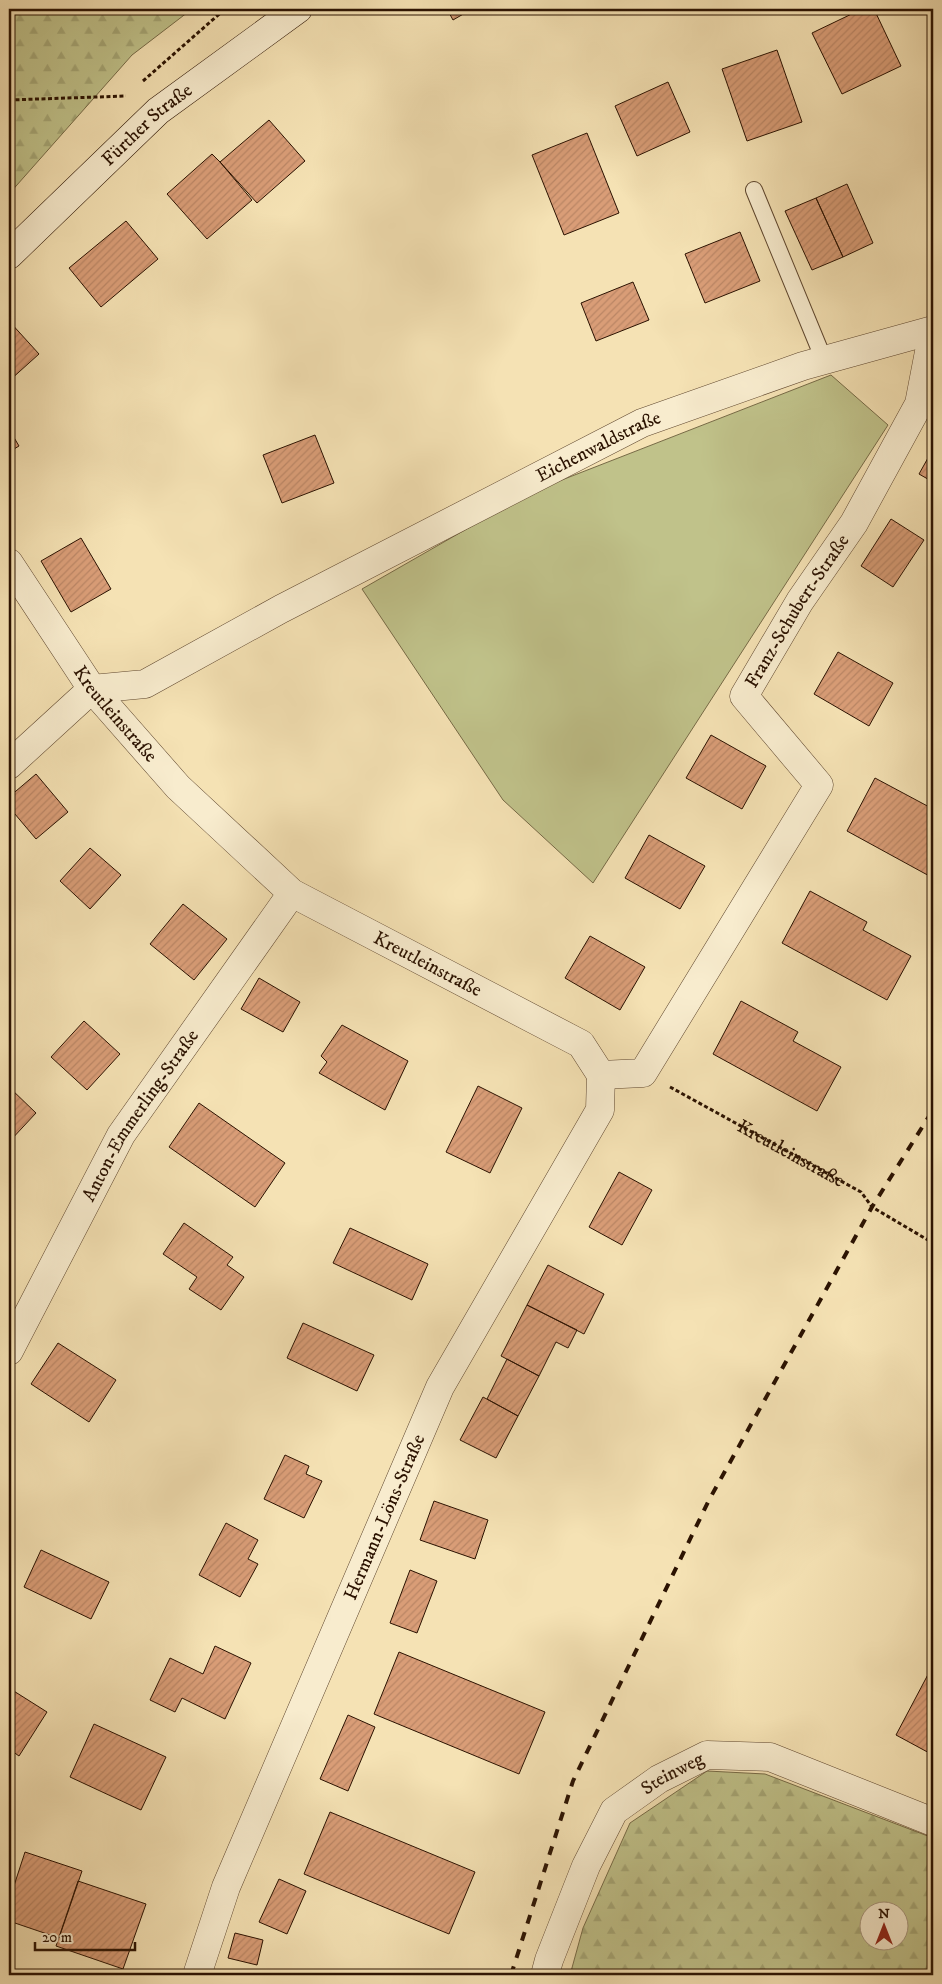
<svg xmlns="http://www.w3.org/2000/svg" width="942" height="1984" viewBox="0 0 942 1984" font-family="'IM FELL DW Pica',serif">
	<style>
		.grass { fill: #c0c28a; stroke: #766a46 }
		.forest { fill: url(#forest-firs); stroke: #766a46; fill-rule: evenodd }
		.building { fill: url(#building-hatch); stroke: #2b1201 }
		.lines { fill: none; stroke-linecap: round; stroke-linejoin: round }
		.lane-casing { stroke: #5e462e; stroke-width: 18 }
		.street-casing { stroke: #5e462e; stroke-width: 29 }
		.secondary-casing { stroke: #2b1201; stroke-width: 29 }
		.path { stroke: #2b1201; stroke-width: 3; stroke-dasharray: 4 2.5; stroke-linecap: butt }
		.lane { stroke: #f8ecce; stroke-width: 16 }
		.street { stroke: #f8ecce; stroke-width: 28 }
		.secondary { stroke: #f8ecce; stroke-width: 28 }
		.rail { stroke: #2b1201; stroke-width: 4; stroke-dasharray: 9 9; stroke-linecap: butt }
		.labels { text-anchor: middle; dominant-baseline: central; stroke-width: 5; stroke-linejoin: round; paint-order: stroke }
		.street-label { font-size: 19px; fill: #2b1201; stroke: #f8ecce }
	</style>
	<defs>
		<pattern id="forest-firs" width="22" height="20" patternUnits="userSpaceOnUse" patternTransform="scale(1.25)"><rect width="22" height="20" fill="#c0c28a"/><path d="M5 1l3.5 6h-7zM16 11l3.5 6h-7z" fill="#a5a675"/></pattern>
		<pattern id="building-hatch" width="6" height="6" patternUnits="userSpaceOnUse" patternTransform="scale(1.25)"><rect width="6" height="6" fill="#d99d77"/><path d="M-1 1l2-2M0 6l6-6M5 7l2-2" fill="none" stroke="#ba8665"/></pattern>
	</defs>
	<rect width="100%" height="100%" fill="#f5e2b4"/>
	<filter id="stains"><feTurbulence type="fractalNoise" baseFrequency=".004" numOctaves="4"/><feColorMatrix values="0 0 0 0 .2 0 0 0 0 .09 0 0 0 0 .02 0 0 0 .5 -.17"/></filter>
	<radialGradient id="worn" r=".72"><stop offset=".6" stop-color="#630" stop-opacity="0"/><stop offset="1" stop-color="#630" stop-opacity=".3"/></radialGradient>
	<path class="grass" d="M831,375l57,50 -295,458 -90,-83 -141,-211 169,-97z"/>
	<path class="forest" d="M9,9h183l-60,46 -123,139z
		M707,1771l58,3 168,64v137h-363l13,-47 47,-105zM870,1912h30v30h-30z"/>
	<path class="building" d="M447,9h25l-19,11z
		M862,9h12l27,57 -59,28 -30,-61z
		M777,50l25,72 -55,19 -25,-72z
		M668,82l22,50 -53,24 -22,-50z
		M269,120l36,41 -48,42 -37,-41z
		M587,133l32,80 -55,22 -32,-80z
		M212,154l8,8 32,38 -45,39 -40,-45z
		M847,184l26,59 -30,14 -27,-59z
		M816,198l27,59 -31,13 -27,-59z
		M126,221l32,38 -57,48 -32,-39z
		M740,232l20,49 -55,22 -20,-49z
		M633,282l16,38 -53,21 -15,-38z
		M9,321l30,33 -30,27z
		M9,429l10,17 -10,6z
		M315,435l19,48 -52,20 -19,-48z
		M933,449v33l-14,-8z
		M891,519l33,21 -31,47 -32,-21z
		M81,538l30,51 -40,23 -30,-51z
		M838,652l55,31 -24,43 -55,-32z
		M711,735l55,31 -24,43 -56,-31z
		M36,774l32,38 -32,27 -27,-32v-10z
		M875,778l58,31 -5,9 5,3v57l-86,-47z
		M649,835l56,31 -25,43 -55,-31z
		M90,848l31,27 -31,34 -30,-28z
		M810,891l57,31 -4,8 48,26 -24,44 -105,-57z
		M183,904l44,35 -33,41 -44,-36z
		M590,936l55,31 -25,43 -55,-32z
		M259,978l41,24 -17,30 -42,-23z
		M741,1001l57,31 -5,9 48,26 -24,44 -104,-57z
		M84,1021l36,33 -33,36 -36,-33z
		M342,1025l66,36 -23,49 -66,-37 8,-11 -6,-6z
		M478,1086l44,22 -32,65 -44,-21z
		M9,1087l27,26 -27,29z
		M199,1103l86,60 -30,44 -86,-60z
		M619,1172l33,18 -30,55 -33,-18z
		M184,1223l49,34 -6,8 17,12 -23,33 -32,-21 8,-12 -34,-23z
		M350,1228l78,36 -16,36 -79,-37z
		M548,1265l56,29 -20,40 -57,-29z
		M527,1305l50,25 -9,18 -12,-6 -17,34 -38,-20z
		M303,1323l71,32 -17,36 -70,-33z
		M58,1343l58,37 -27,42 -58,-38z
		M507,1359l32,17 -21,40 -31,-17z
		M483,1397l35,19 -22,42 -36,-18z
		M285,1455l24,11 -3,8 16,7 -18,37 -40,-19z
		M434,1501l54,19 -13,39 -55,-19z
		M226,1523l32,17 -10,19 10,5 -18,33 -41,-22z
		M41,1550l68,32 -18,37 -67,-32z
		M410,1570l27,11 -20,52 -27,-10z
		M215,1646l36,17 -26,56 -43,-21 -7,14 -25,-12 20,-42 33,16z
		M399,1652l146,60 -26,62 -145,-60z
		M933,1665v90l-37,-20z
		M9,1688l38,24 -28,44 -10,-7z
		M348,1715l27,12 -27,64 -28,-12z
		M94,1724l72,33 -25,53 -71,-33z
		M330,1812l145,60 -26,62 -145,-60z
		M25,1852l57,19 -23,67 -50,-17v-20z
		M279,1879l27,12 -19,43 -28,-12z
		M78,1881l68,23 -23,65 -67,-23z
		M235,1933l28,7 -6,25 -29,-7z
		M249,1970l18,5h-20z"/>
	<g class="lines">
		<g class="lane-casing">
			<path id="lane" d="M754,190l70,170"/>
		</g>
		<g class="street-casing">
			<g id="street">
				<path id="s2" d="M9,563l83,126 86,98 114,106 289,151 20,31 42,-2 176,-288 -75,-89 56,-95 54,-78 65,-119 14,-73"/>
				<path id="s3" d="M9,765l83,-76 53,-5 136,-75 361,-186 161,-57 130,-36"/>
				<path id="s4" d="M9,1351l112,-216 171,-242"/>
				<path id="s5" d="M197,1975l29,-88 214,-500 160,-277 1,-35"/>
				<path id="s6" d="M545,1975l4,-15 37,-94 28,-55 45,-32 48,-24 63,2 163,65"/>
			</g>
		</g>
		<g class="secondary-casing">
			<g id="secondary">
				<path id="s7" d="M9,255l149,-144 140,-102"/>
			</g>
		</g>
		<g class="path">
			<path d="M143,81l82,-72"/>
			<path d="M9,100l117,-4"/>
			<path id="s1" d="M670,1087l191,105 11,15 61,36"/>
		</g>
		<use href="#lane" class="lane"/>
		<use href="#street" class="street"/>
		<use href="#secondary" class="secondary"/>
		<path class="rail" d="M511,1975l62,-194 136,-281 163,-293 61,-97"/>
	</g>
	<g class="labels">
		<g class="street-label">
			<text stroke="none"><textPath href="#s7" startOffset="190">Fürther Straße</textPath></text>
			<text stroke="none"><textPath href="#s3" startOffset="678">Eichenwaldstraße</textPath></text>
			<text stroke="none"><textPath href="#s2" startOffset="1396">Franz-Schubert-Straße</textPath></text>
			<text stroke="none"><textPath href="#s2" startOffset="185">Kreutleinstraße</textPath></text>
			<text stroke="none"><textPath href="#s2" startOffset="590">Kreutleinstraße</textPath></text>
			<text stroke="none"><textPath href="#s4" startOffset="270">Anton-Emmerling-Straße</textPath></text>
			<text stroke="none"><textPath href="#s1" startOffset="138">Kreutleinstraße</textPath></text>
			<text stroke="none"><textPath href="#s5" startOffset="495">Hermann-Löns-Straße</textPath></text>
			<text stroke="none"><textPath href="#s6" startOffset="248">Steinweg</textPath></text>
		</g>
	</g>
	<rect width="942" height="1984" fill="none" stroke="#f5e2b4" stroke-width="30"/>
	<rect x="10" y="10" width="922" height="1964" fill="none" stroke="#2b1201" stroke-width="2.5"/>
	<rect x="15" y="15" width="912" height="1954" fill="none" stroke="#2b1201"/>
	<g transform="translate(884 1926)"><circle r="24" fill="#f8ecce" stroke="#a6957c"/>
	<path d="M0-4L9 19L0 12L-9 19Z" fill="#8f2418"/>
	<text y="-8" font-size="14" font-weight="bold" text-anchor="middle" fill="#2b1201">N</text>
	</g>
	<path d="M35 1942v8h100v-8" fill="none" stroke="#2b1201" stroke-width="2.5"/>
	<text x="42" y="1942" font-size="15" fill="#2b1201" stroke="#f8ecce" stroke-width="4" paint-order="stroke">20 m</text>
	<rect width="100%" height="100%" filter="url(#stains)"/>
	<rect width="100%" height="100%" fill="url(#worn)"/>
</svg>
